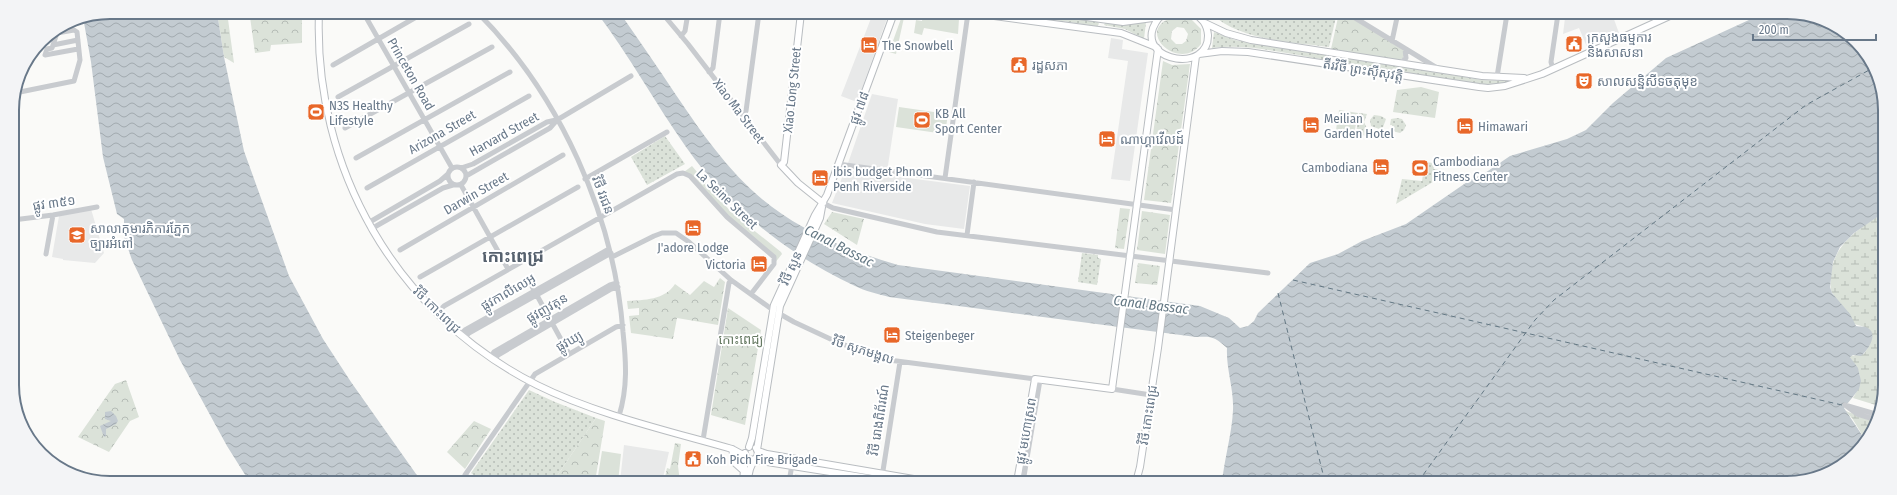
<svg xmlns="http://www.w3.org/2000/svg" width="1897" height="495" viewBox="0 0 1897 495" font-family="'Fira Sans Condensed','Noto Sans Khmer',sans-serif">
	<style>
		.built { fill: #e8e9e9 }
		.grass { fill: url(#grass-dots) }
		.forest { fill: url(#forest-crowns); fill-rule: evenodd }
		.wetland { fill: url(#wetland-marsh) }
		.garden { fill: #dbe2d9 }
		.water { fill: url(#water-waves) }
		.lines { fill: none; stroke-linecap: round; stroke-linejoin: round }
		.ferry { stroke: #647884; stroke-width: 1; stroke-dasharray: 5 4; stroke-linecap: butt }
		.major-casing { stroke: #b9bdc1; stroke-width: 8 }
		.minor { stroke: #c8cbcf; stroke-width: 5 }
		.major { stroke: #fff; stroke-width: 6 }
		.labels { text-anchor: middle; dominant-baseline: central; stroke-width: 4; stroke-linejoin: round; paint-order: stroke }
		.poi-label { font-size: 13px; fill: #687889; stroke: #fff; text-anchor: start }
		.street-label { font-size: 13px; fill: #687889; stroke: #fff }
		.park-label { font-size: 13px; fill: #667a63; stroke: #fff }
		.water-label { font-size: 14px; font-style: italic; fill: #647884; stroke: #fff }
		.district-label { font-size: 17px; font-weight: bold; fill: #56616e; stroke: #fff }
		.rim { fill: none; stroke: #687889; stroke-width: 2 }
	</style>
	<defs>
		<pattern id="grass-dots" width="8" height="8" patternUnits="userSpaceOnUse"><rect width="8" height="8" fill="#dbe2d9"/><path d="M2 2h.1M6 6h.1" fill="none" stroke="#b5bcb6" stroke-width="1.8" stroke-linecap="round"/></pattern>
		<pattern id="forest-crowns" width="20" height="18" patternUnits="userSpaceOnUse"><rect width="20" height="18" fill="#dbe2d9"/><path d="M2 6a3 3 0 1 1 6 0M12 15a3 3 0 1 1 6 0" fill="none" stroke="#b5bcb6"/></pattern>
		<pattern id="wetland-marsh" width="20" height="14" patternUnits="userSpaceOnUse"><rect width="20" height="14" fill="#dbe2d9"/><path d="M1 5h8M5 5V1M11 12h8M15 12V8" fill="none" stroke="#b5bcb6"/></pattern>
		<pattern id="water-waves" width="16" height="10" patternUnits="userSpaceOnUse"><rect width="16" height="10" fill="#c3cbd1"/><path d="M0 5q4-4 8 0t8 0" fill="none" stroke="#a2aaaf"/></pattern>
	</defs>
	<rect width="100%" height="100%" fill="#fafaf8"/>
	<path class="built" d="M873,13h16l-32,89 -16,-6z
		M1576,14h36l7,19 -32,14 -8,-19 -16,6 2,-16z
		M1111,38l12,2 -1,9 26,4 -18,128 -19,-2 17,-118 -20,-3z
		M872,94l26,5 -11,73 -40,-6z
		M845,170l125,16 -6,43 -39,-5 -93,-21z
		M91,209l13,44 -9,10 -32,-3v-1l-11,-2 7,-41z
		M624,445l45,7 -7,30h-42z
		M795,474l41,7 -1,1h-41z"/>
	<path class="grass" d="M1005,13h23l70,9 1,2 -2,2z
		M1211,13h126l-8,34c-36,-5 -90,-6 -118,-34z
		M1146,22l-2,17 -19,-10 -21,-4 1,-2 21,2z
		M1214,32l21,8 94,15v5c-38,-5 -79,-17 -117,-12z
		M1337,56l145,24 29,1 -7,3 -23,1 -145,-24z
		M1359,113l8,1 -3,8 4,9 -1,5 -11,-2z
		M1374,115l7,1 5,3 -4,11 -11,-4 -1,-6z
		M1397,118l5,1 4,6 -2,5 -4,3 -8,-2v-6h-2l1,-6z
		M665,136l20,28 -38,21 -16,-28z
		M1425,162l8,1 1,6 5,1 -1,9 -42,25 6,-25 20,2z
		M1082,253l16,2v3l3,1 -4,26 -19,-3z
		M529,390l26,12 41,16 -43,64 -72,-1 -10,-8z"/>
	<path class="forest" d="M1339,13h4l61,37v6l-4,5 -69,-12z
		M302,15v28l-31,2 -1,6 -15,2 -5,-36z
		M1175,17l16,2 10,10v15c-22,30 -70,-16 -26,-27zM1177,27l7,1 4,6 -2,7 -4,3h-6l-5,-5 1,-8z
		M1163,61l9,4 18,-1 -19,139 -27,-3z
		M1421,87l18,5 -4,26 -42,-6 4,-22z
		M1120,208l10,1 -6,40 -9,-1z
		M1142,211l28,4 -5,39 -28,-4z
		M832,212l32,7 -7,26 -33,-21z
		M1138,263l22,3 -3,19 -22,-2z
		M720,278l5,4 -7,43 -41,-7 -4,21 -42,-6 -2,-17 10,-1v-7l-11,1 -1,-8c17,-1 38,-1 48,-17l15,11 14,-14 10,6z
		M728,308l33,22 -16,95 -34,-10z
		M126,380l13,37 -9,4 -21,31 -31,-15 37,-53z
		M596,418l9,3 -10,61h-42z
		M474,421l17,8 -26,40 -18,-17z
		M675,443l6,1 -3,22 2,16h-16l3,-14 3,1z"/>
	<path class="wetland" d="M217,12h10l7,51 -10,-6z
		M1883,213v191l-1,3 -29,-9c6,-10 10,-19 4,-30 -2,-4 -5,-7 -7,-11l1,-1 13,-2 6,-10 -5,-17 -11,-3c-4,-13 -15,-19 -21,-30 -4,-5 -2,-12 -2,-18 1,-30 28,-48 52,-63z
		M1845,411l32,10 -5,13 -6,7 -14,-23z"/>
	<path class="garden" d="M903,13h2l-9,41 -7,-2z
		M923,13l36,6 -1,15 -34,-6 -2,7 -8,-2 2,-13 6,1z
		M899,107l49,7 -3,20 -49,-7z
		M1339,110l19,3 -2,9 -18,-3z
		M1337,122l19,2 -2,10 -18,-3z
		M692,166l39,46 50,40 1,2 -8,10 1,-5 -31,-27 -60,-60z
		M602,451l19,3 -3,28h-21z"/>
	<path class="water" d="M110,12h107l7,45 20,94 45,125 34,63 28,43 70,99h-172l-22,-35 -47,-86 -48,-100 -8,-23v-18l-7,-5 -14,-57 -12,-95 -8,-45z
		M597,13h23c19,27 38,55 56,82 30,44 61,89 106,119 35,24 75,39 116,51l302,41 29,12 11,10 8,-2 6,-5 4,-8 52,-50 28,-9 24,-13 44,-17 64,-44 15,-7 25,-17 57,-17 19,-9 27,-27 53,-45 96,-44h44l50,27 27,50v122l-29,20 -14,14 -7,15 -3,25 2,6 18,21 6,12c4,1 9,0 12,2 11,7 -1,23 -7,28l-8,-1 -3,2 8,11 3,13 -2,8 -15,19 22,33 -15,18 -27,17 -31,7 -573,-1 3,-8c3,-21 9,-43 10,-64 1,-21 -7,-41 -6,-62 -12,-11 -15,-12 -31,-11l-307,-40c-11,-3 -24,-6 -34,-11 -67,-31 -127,-79 -169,-139 -31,-44 -57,-92 -89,-134z
		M111,411l5,5 2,5 -2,3 -10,5v7l-2,1 -4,-11 11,-5 -6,-2v-7z"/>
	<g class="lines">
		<path class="ferry" d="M1293,280l549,125
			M1278,293l47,189
			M1418,482l117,-162 19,-20 252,-195 65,-36"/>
		<g class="major-casing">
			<path id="major" d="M319,12c-6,156 77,302 218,373 58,29 132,46 195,64l13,7
				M801,13l-17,149 -3,3 17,18 25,20
				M972,13l149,20 35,14
				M1057,13l66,9 37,-5
				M1165,13c-6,3 -9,8 -12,15 -12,34 56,45 55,7 -1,-11 -6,-17 -15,-22
				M1205,23l21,10 25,7 231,36 42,2
				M1199,54l23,-3 26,1 231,35 9,1 17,-2 37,-12 132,-60
				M749,447l3,-9 22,-133 41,-90 12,-20 67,-182
				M756,448l2,3 9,3 164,28
				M732,449l3,14 9,8
				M757,450l23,-144 40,-88 2,-11
				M745,453l1,5 6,2 5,-2 1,-7
				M755,460l138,22
				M743,482l2,-25
				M747,482l3,-13 4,-9
				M1017,482l18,-103 77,10 46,-340
				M1136,482l4,-15 18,-119 38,-292"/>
		</g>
		<path class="minor" d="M363,12l89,156
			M477,12c83,83 137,203 146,320 3,29 5,55 -4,84
			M662,13l26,31 93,121
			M1347,13l90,55
			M681,36l4,-5 3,-18
			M1392,41l6,-28
			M53,45l25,-5
			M1401,63l5,-5 -1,-9
			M333,65l92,-53
			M1553,69l-2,-7 7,-48
			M709,72l4,-4 7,-55
			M1497,77l10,-63
			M15,93l59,-12 6,-21 -3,-28 -3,-2 -17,3 -5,15 -5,1 -2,6 33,-6
			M338,97l131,-73
			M742,115l4,-4 13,-98
			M345,128l147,-81
			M356,158l154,-86
			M838,164l338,46
			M448 176a9 9 0 1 1 18 0a9 9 0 1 1-18 0Z
			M461,168l12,-4 74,-42 9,-2
			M466,176l84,-48 7,-8 74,-44
			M945,178l23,-165
			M585,179l82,-47
			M461,185l47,84
			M367,188l162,-92
			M823,203l10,5 104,24 331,41
			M13,220l40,-5 44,-8
			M368,223l72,-42 8,-7
			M371,229l72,-41 10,-3
			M967,235l7,-53
			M400,250l163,-95
			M46,254l7,-39
			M612,257l42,-21 8,-3h14l13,9 42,38 42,30 21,12 45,21 50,17 146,19
			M420,277l158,-90
			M528,279l41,75
			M437,313l7,-7 233,-132 6,-1 7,3 37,41 47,40v7l-23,30
			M461,334l4,-4 144,-81
			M465,337l4,-4 142,-80
			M491,356l3,-4 116,-67 7,-2
			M495,359l3,-4 113,-66 7,-2
			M1112,389l39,6
			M1845,405l12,9 20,6
			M1848,406l31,9
			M703,440l26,-157 2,-3
			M882,477l18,-115
			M473,481l-8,-6 70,-101 81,-47 7,-2
			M789,482l4,-23
			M1023,482l17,-102"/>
		<use href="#major" class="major"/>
	</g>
	<defs>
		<g id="civic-square" transform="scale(0.9)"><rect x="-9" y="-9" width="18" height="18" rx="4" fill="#e86729" stroke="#fff"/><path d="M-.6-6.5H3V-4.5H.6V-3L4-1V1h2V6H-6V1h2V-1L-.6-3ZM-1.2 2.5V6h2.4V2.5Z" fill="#fff"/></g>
		<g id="hotel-square" transform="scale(0.9)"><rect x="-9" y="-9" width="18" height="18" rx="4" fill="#e86729" stroke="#fff"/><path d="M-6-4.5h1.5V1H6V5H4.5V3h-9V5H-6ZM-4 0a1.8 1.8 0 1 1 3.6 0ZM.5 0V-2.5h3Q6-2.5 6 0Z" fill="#fff"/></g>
		<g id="theatre-square" transform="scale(0.9)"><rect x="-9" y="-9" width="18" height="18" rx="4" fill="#e86729" stroke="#fff"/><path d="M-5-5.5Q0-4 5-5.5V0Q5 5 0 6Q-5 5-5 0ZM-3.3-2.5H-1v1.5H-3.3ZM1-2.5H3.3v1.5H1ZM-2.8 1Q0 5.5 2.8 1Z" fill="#fff"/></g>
		<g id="stadium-square" transform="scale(0.9)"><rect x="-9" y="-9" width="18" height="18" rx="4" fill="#e86729" stroke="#fff"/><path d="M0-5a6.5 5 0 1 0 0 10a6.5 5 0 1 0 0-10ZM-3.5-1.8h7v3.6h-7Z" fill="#fff"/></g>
		<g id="school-square" transform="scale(0.9)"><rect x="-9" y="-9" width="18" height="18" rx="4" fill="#e86729" stroke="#fff"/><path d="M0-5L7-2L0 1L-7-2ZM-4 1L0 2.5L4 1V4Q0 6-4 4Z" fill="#fff"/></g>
	</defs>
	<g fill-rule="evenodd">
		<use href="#civic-square" x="1574" y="44"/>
		<use href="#hotel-square" x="869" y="45"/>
		<use href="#civic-square" x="1019" y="65"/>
		<use href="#theatre-square" x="1584" y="81"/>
		<use href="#stadium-square" x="316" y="112"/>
		<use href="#stadium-square" x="922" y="120"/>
		<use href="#hotel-square" x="1311" y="125"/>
		<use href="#hotel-square" x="1465" y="126"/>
		<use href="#hotel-square" x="1107" y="139"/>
		<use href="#hotel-square" x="1381" y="167"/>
		<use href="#stadium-square" x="1420" y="168"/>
		<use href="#hotel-square" x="820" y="178"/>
		<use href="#hotel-square" x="693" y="228"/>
		<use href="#school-square" x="77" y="235"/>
		<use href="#hotel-square" x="759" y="264"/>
		<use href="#hotel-square" x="892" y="335"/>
		<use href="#civic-square" x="693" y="459"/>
	</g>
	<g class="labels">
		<g class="poi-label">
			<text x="1587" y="37">ក្រសួងធម្មការ<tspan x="1587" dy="15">និងសាសនា</tspan></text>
			<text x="882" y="45">The Snowbell</text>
			<text x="1032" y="65">រដ្ឋសភា</text>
			<text x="1597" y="81">សាលសន្និសីទចតុមុខ</text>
			<text x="329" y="105">N3S Healthy<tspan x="329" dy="15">Lifestyle</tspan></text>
			<text x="935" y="113">KB All<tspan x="935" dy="15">Sport Center</tspan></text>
			<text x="1324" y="118">Meilian<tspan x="1324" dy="15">Garden Hotel</tspan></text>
			<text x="1478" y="126">Himawari</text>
			<text x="1120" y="139">ណាហ្គាវើលដ៍</text>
			<text x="1433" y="161">Cambodiana<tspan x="1433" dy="15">Fitness Center</tspan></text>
			<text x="1368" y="167" text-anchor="end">Cambodiana</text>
			<text x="833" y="171">ibis budget Phnom<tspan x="833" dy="15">Penh Riverside</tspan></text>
			<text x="90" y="228">សាលាកុមារភិការភ្នែក<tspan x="90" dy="15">ច្បារអំពៅ</tspan></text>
			<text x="693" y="247" text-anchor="middle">J'adore Lodge</text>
			<text x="746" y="264" text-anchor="end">Victoria</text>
			<text x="905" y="335">Steigenbeger</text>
			<text x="706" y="459">Koh Pich Fire Brigade</text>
		</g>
		<g class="street-label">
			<text transform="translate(1363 70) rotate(9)">តីរវិថី ព្រះស៊ីសុវត្តិ</text>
			<text transform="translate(411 74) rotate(60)">Princeton Road</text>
			<text transform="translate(792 90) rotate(-84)">Xiao Long Street</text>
			<text transform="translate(859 108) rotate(-70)">ផ្លូវ ៧៨</text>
			<text transform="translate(739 111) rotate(53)">Xiao Ma Street</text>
			<text transform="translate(442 132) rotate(-30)">Arizona Street</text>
			<text transform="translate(504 134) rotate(-29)">Harvard Street</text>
			<text transform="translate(476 193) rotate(-30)">Darwin Street</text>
			<text transform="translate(603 195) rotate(69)">វិថី វរជន</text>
			<text transform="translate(727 199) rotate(44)">La Seine Street</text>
			<text transform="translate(54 203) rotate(-8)">ផ្លូវ ៣៥១</text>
			<text transform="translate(791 268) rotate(-66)">វិថី សួន</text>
			<text transform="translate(508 292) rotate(-30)">ផ្លូវកាលីលេអូ</text>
			<text transform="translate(547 308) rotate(-30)">ផ្លូវញូវតុន</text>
			<text transform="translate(437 310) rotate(44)">វិថី កោះពេជ្រ</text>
			<text transform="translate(569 341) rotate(-30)">ផ្លូវឃ្យូ</text>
			<text transform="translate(863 350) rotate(18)">វិថី សុភមង្គល</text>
			<text transform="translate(1148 415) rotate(-81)">វិថី កោះពេជ្រ</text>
			<text transform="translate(879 420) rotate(-81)">វិថី រោងពិព័រណ៍</text>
			<text transform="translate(1026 431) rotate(-80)">ផ្លូវ មហោស្រព</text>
		</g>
		<g class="park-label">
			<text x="741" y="339">កោះពេជ្យ</text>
		</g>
		<g class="water-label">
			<text transform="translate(839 246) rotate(27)">Canal Bassac</text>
			<text transform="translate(1151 305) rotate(7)">Canal Bassac</text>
		</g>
		<g class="district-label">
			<text x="513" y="256">កោះពេជ្រ</text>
		</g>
	</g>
	<path d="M0 0H1897V495H0ZM110 19H1787A91 91 0 0 1 1878 110V385A91 91 0 0 1 1787 476H110A91 91 0 0 1 19 385V110A91 91 0 0 1 110 19Z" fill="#f3f4f6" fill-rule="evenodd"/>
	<path class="rim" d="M110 19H1787A91 91 0 0 1 1878 110V385A91 91 0 0 1 1787 476H110A91 91 0 0 1 19 385V110A91 91 0 0 1 110 19Z"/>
	<path d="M1753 34v6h123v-6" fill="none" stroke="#687889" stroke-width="2"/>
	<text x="1759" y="34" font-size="12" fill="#687889" stroke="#ffffff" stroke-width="3" paint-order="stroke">200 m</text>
</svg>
